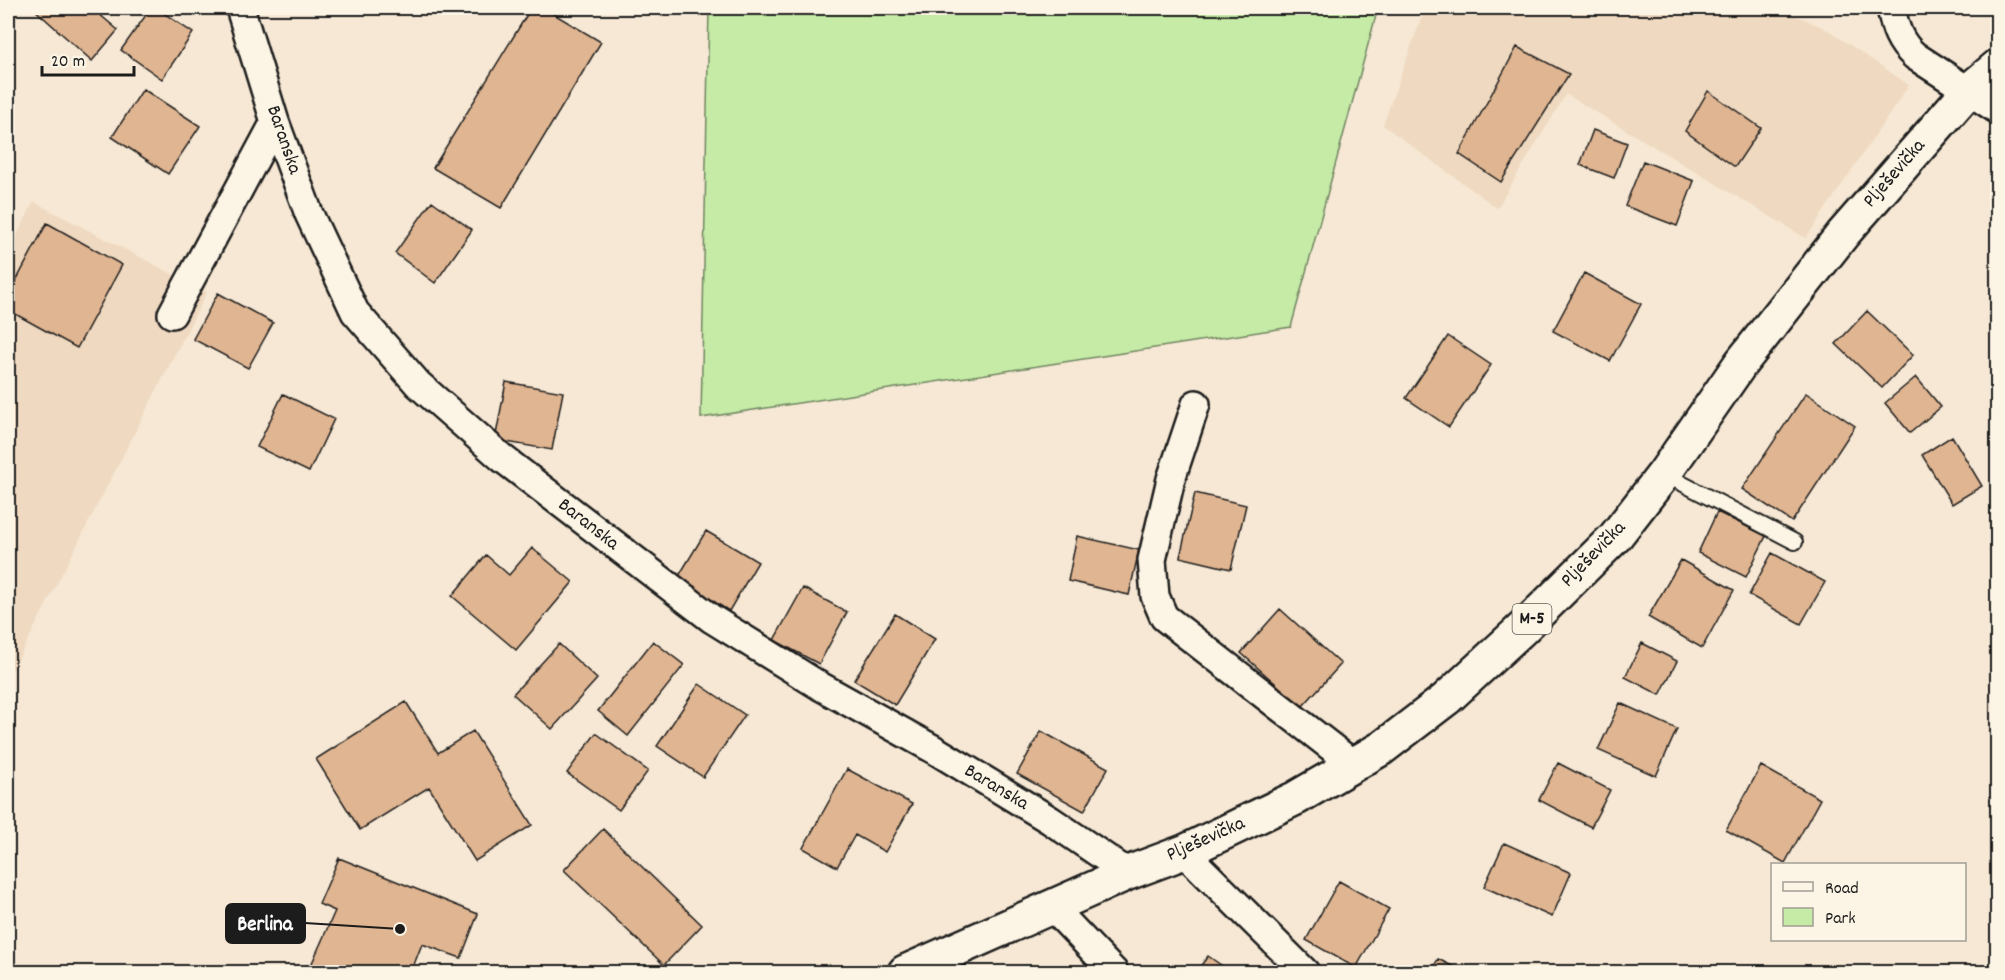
<svg xmlns="http://www.w3.org/2000/svg" width="2005" height="980" viewBox="0 0 2005 980" font-family="Dekko,sans-serif">
	<style>
		.built { fill: #efd9c0 }
		.green { fill: #c5eba6; stroke: #708461; stroke-width: 1.5 }
		.building { fill: #e0b591; stroke: #1c1c1c; stroke-width: 1.5 }
		.lines { fill: none; stroke-linecap: round; stroke-linejoin: round }
		.service-casing { stroke: #1c1c1c; stroke-width: 18 }
		.minor-casing { stroke: #1c1c1c; stroke-width: 32 }
		.primary-casing { stroke: #1c1c1c; stroke-width: 38 }
		.service { stroke: #fcf5e5; stroke-width: 14 }
		.minor { stroke: #fcf5e5; stroke-width: 27 }
		.primary { stroke: #fcf5e5; stroke-width: 33 }
		.labels { text-anchor: middle; dominant-baseline: central; stroke-width: 4.5; stroke-linejoin: round; paint-order: stroke }
		.shield { fill: #fcf5e5; stroke: #5f5d58; stroke-width: 1.5 }
		.shield-label { font-size: 18px; font-weight: bold; fill: #1c1c1c }
		.street-label { font-size: 20px; fill: #1c1c1c; stroke: #fcf5e5 }
		.leader { fill: none; stroke: #1c1c1c; stroke-width: 2 }
		.callout-dot { fill: #1c1c1c; stroke: #fcf5e5; stroke-width: 2 }
		.callout { fill: #1c1c1c; stroke: #1c1c1c; stroke-width: 2 }
		.callout-label { font-size: 21px; text-anchor: middle; font-weight: bold; fill: #fff }
	</style>
	<rect width="100%" height="100%" fill="#f6e8d4"/>
	<filter id="ink" filterUnits="userSpaceOnUse"><feTurbulence type="fractalNoise" baseFrequency=".0167" numOctaves="2"/><feDisplacementMap in="SourceGraphic" scale="12" xChannelSelector="R" yChannelSelector="G"/><feConvolveMatrix kernelMatrix="1 2 1 2 8 2 1 2 1" color-interpolation-filters="sRGB"/></filter>
	<g filter="url(#ink)">
		<path class="built" d="M1425,8h355l48,22 81,55 -103,153 -240,-144 -69,114 -114,-83z
			M34,202l173,90 -194,377 -5,-2v-414z"/>
		<path class="green" d="M709,8h669l-87,319 -590,91z"/>
		<path class="building" d="M33,8h59l26,22 -26,31z
			M151,8h5l37,25 -31,46 -41,-29z
			M531,8h13l57,34 -100,166 -68,-40z
			M1517,47l52,27 -68,108 -42,-28z
			M143,89l57,37 -32,48 -56,-37z
			M1708,91l53,37 -26,39 -50,-36z
			M1593,130l34,13 -13,35 -34,-13z
			M1643,161l51,20 -17,45 -52,-20z
			M1998,187v18l-9,-9z
			M432,201l40,29 -37,53 -40,-30z
			M47,223l75,42 -45,83 -69,-38v-14z
			M1584,273l57,31 -31,57 -57,-30z
			M218,293l55,30 -25,45 -55,-29z
			M1867,311l46,44 -31,33 -46,-44z
			M1448,336l43,29 -42,62 -43,-29z
			M1916,377l25,30 -31,26 -25,-30z
			M506,382l57,10 -11,58 -57,-10z
			M1806,393l49,33 -63,96 -50,-33z
			M283,394l51,25 -25,53 -52,-25z
			M1952,436l30,50 -30,18 -30,-49z
			M1195,493l51,12 -15,64 -51,-12z
			M1717,512l49,24 -20,41 -48,-24z
			M706,531l52,31 -29,49 -52,-32z
			M1077,536l62,14 -10,45 -61,-14z
			M532,548l41,34 -57,68 -64,-54 34,-41 23,20z
			M1772,553l53,29 -24,42 -52,-29z
			M1681,560l53,30 -32,58 -54,-31z
			M803,588l44,24 -28,52 -45,-24z
			M1280,609l61,55 -39,43 -61,-54z
			M895,614l40,25 -40,66 -41,-25z
			M653,641l31,24 -56,71 -30,-25z
			M1642,643l35,18 -17,34 -35,-18z
			M559,644l38,35 -45,50 -39,-35z
			M699,684l46,31 -42,62 -46,-31z
			M406,702l32,51 35,-22 59,94 -57,36 -46,-74 -69,43 -44,-71z
			M1620,703l57,26 -21,47 -58,-26z
			M1041,731l67,37 -24,43 -67,-37z
			M596,733l52,38 -29,39 -52,-37z
			M1558,763l52,27 -19,37 -52,-27z
			M1761,766l59,33 -35,64 -59,-33z
			M847,769l65,35 -27,48 -30,-17 -18,32 -34,-19z
			M603,829l99,96 -38,40 -100,-95z
			M1504,843l67,30 -19,44 -68,-30z
			M339,858l139,56 -17,44 -39,-14 -11,28h-103l27,-61 -16,-7z
			M1339,881l50,28 -33,59 -50,-28z
			M1208,956l23,16h-35z
			M1438,959l26,13h-33z"/>
		<g class="lines">
			<g class="service-casing">
				<path id="service" d="M1664,474l131,68"/>
			</g>
			<g class="minor-casing">
				<path id="minor" d="M240,8l35,114 34,92 46,98 63,72 84,74 210,161 108,67 115,64 115,70 78,53
					M1891,8c4,20 8,34 24,48l83,54
					M172,314l103,-192
					M1196,404l-25,75 -19,81 3,36 9,21 189,147
					M1184,852l121,120
					M1052,907l62,65"/>
			</g>
			<g class="primary-casing">
				<path id="primary" d="M905,972l223,-99 56,-21 112,-54 86,-50 64,-49 77,-71 92,-91 49,-63 77,-111 102,-129 124,-142 31,-26"/>
			</g>
			<use href="#service" class="service"/>
			<use href="#minor" class="minor"/>
			<use href="#primary" class="primary"/>
		</g>
	</g>
	<g class="labels">
		<rect class="shield" x="1512.5" y="604" width="39" height="30" rx="4.5"/>
		<g class="shield-label">
			<text x="1532" y="619">M-5</text>
		</g>
		<g class="street-label">
			<text transform="translate(283 140) rotate(71)">Baranska</text>
			<text transform="translate(1895 174) rotate(-49)">Plješevička</text>
			<text transform="translate(588 525) rotate(38)">Baranska</text>
			<text transform="translate(1594 555) rotate(-46)">Plješevička</text>
			<text transform="translate(996 788) rotate(31)">Baranska</text>
			<text transform="translate(1206 840) rotate(-24)">Plješevička</text>
		</g>
	</g>
	<path class="leader" d="M400 929L305 923"/>
	<circle class="callout-dot" cx="400" cy="929" r="6"/>
	<rect class="callout" x="226" y="904" width="79" height="39" rx="6"/>
	<g class="callout-label">
		<text x="265" y="930">Berlina</text>
	</g>
	<rect width="2005" height="980" fill="none" stroke="#fcf5e5" stroke-width="30"/>
	<rect x="15" y="15" width="1975" height="950" fill="none" stroke="#1c1c1c" stroke-width="2" filter="url(#ink)"/>
	<rect x="1771" y="863" width="195" height="78" fill="#fcf5e5" stroke="#a29e95" stroke-width="1.5"/>
	<rect x="1783" y="882" width="30" height="9" fill="#fcf5e5" stroke="#a29e95" stroke-width="1.5"/>
	<text x="1825" y="893" font-size="18" fill="#1c1c1c">Road</text>
	<rect x="1783" y="908" width="30" height="18" fill="#c5eba6" stroke="#a29e95" stroke-width="1.5"/>
	<text x="1825" y="923" font-size="18" fill="#1c1c1c">Park</text>
	<path d="M42 66v9h92v-9" fill="none" stroke="#1c1c1c" stroke-width="3"/>
	<text x="51" y="66" font-size="18" fill="#1c1c1c" stroke="#fcf5e5" stroke-width="4.5" paint-order="stroke">20 m</text>
</svg>
